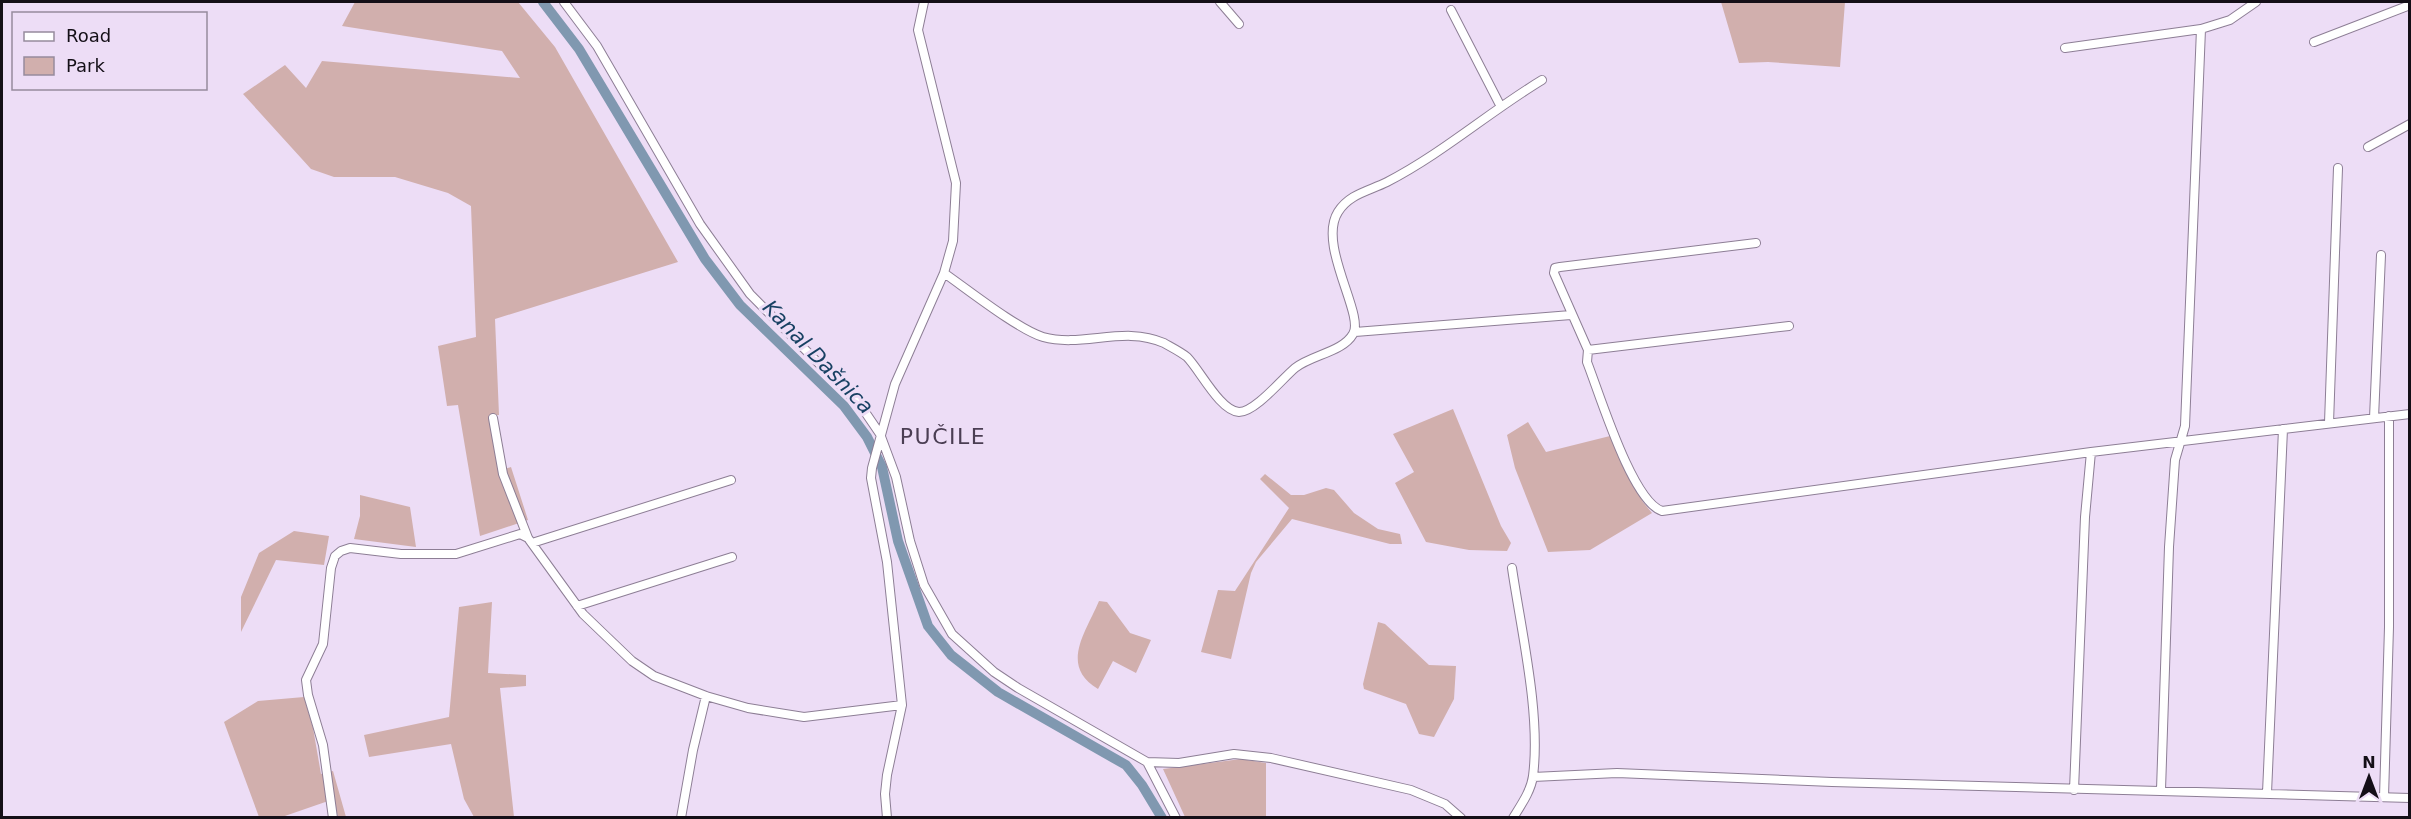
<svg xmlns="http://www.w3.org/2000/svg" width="2411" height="819" viewBox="0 0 2411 819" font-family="'DejaVu Sans',sans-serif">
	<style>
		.green { fill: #d1afad }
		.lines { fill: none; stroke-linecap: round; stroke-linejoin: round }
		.canal { stroke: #8098b0; stroke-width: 10 }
		.minor-casing { stroke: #8d7e95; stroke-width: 10 }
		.minor { stroke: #fff; stroke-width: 8 }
		.labels { text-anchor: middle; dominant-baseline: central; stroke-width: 6; stroke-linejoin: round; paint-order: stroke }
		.water-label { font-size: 21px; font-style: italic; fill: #184163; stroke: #edddf6 }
		.quarter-label { font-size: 22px; letter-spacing: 1.5px; fill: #4b3e53; stroke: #edddf6 }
	</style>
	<rect width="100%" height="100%" fill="#edddf6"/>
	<path class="green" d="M355,2h163l37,45 123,215 -183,57 4,96 -9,1 9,55 12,-4 17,53 -48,16 -22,-131 -11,1 -9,-60 38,-9 -5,-131 -23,-13 -53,-16h-61l-23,-8 -68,-75 42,-29 21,23 16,-27 198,17 -18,-27 -160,-25z
		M1721,2h124l-5,65 -72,-5 -29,1z
		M1453,409l48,117 10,17 -4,8 -38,-1 -43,-8 -31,-59 19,-11 -21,-38z
		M1528,422l18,30 64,-16 33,66 9,11 -62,37 -42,2 -33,-84 -8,-33z
		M1265,474l26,21h13l22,-7 8,2 20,23 24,16 22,5 2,10h-12l-98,-25 -36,43 -5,11 -20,86 -30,-7 17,-62 17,1 54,-83 -29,-29z
		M360,495l50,12 6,40 -62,-8 6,-23z
		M294,531l35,5 -5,29 -48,-5 -35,72v-35l18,-44z
		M1099,601l8,1 23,31 21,7 -15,33 -23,-12 -15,28c-39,-23 -12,-57 1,-88z
		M492,602l-4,71 38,2v11l-26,2 14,129h-40l-10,-18 -13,-55 -82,13 -5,-22 85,-18 10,-110z
		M1378,622l7,2 44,41 27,1 -2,33 -20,38 -15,-3 -13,-30 -42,-15 -1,-5z
		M304,697l9,31 8,46 12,-3 13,46h-8l-4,-18 -52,18h-23l-35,-95 34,-21z
		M1241,759l25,4v54h-81l-22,-48z"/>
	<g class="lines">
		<path class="canal" d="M543,2l36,47 126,210 35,46 104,101 23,31 15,30 16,74 30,85 23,29 47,37 128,73 16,20 20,33"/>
		<g class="minor-casing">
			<path id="minor" d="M564,2l33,44 103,178 50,70 111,112 19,28 16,43 14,64 14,44 28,49 42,38 24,16 129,74 29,56
				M1220,2l19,22
				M1451,10l50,97
				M2314,42l96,-37
				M2065,48l136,-19
				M2368,147l42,-23
				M1756,243l-196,24 -5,1 -1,5 34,77 201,-24
				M944,273c23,16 75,57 99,64 40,11 81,-12 121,6 7,4 17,9 23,14 13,13 33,54 52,55 16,0 43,-33 56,-44 16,-13 48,-16 58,-34 12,-19 -36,-89 -15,-122 11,-18 31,-21 49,-30 56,-29 102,-70 155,-102
				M1355,332l216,-17
				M1588,350l-1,12c13,33 45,139 75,149l429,-59
				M493,418l10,56 25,64 55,76 49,47 22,15 52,20 42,12 56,9 98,-12
				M2374,418l7,-163
				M2329,423l9,-255
				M532,543l199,-63
				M1512,568c9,62 29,146 21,208 -2,15 -12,29 -20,42
				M577,606l155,-49
				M1147,762l32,1 55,-9 37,4 140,32 34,14 16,14
				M1533,777l84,-4 215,9 578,16
				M2074,790l11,-273 6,-65 319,-38
				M2161,790l8,-243 6,-87 10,-34 16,-397 29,-9 26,-18
				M2267,793l16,-364
				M2384,797l5,-170v-211
				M333,818l-10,-73 -15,-50 -2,-15 17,-36 8,-76 4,-12 6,-5 9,-3 51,6h55l64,-20 8,4
				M681,818l12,-68 13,-54
				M887,818l-2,-24 2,-19 15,-70 -15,-143 -16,-84 1,-10 23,-84 49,-111 9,-32 3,-58 -38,-153 6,-28"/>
		</g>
		<use href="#minor" class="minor"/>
	</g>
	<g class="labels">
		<g class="water-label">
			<text transform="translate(818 357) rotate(46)">Kanal Dašnica</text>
		</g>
		<g class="quarter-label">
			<text x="943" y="436">PUČILE</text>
		</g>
	</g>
	<rect width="2411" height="819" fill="none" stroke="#140f17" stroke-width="6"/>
	<rect x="12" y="12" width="195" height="78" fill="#edddf6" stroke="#968b9d" stroke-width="1.5"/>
	<rect x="24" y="32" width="30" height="9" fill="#ffffff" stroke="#968b9d" stroke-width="1.5"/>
	<text x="66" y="42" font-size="18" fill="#140f17">Road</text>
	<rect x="24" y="57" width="30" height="18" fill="#d1afad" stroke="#968b9d" stroke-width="1.5"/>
	<text x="66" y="72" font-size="18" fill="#140f17">Park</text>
	<g transform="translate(2369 777)" stroke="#edddf6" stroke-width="4.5" paint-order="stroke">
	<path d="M0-4.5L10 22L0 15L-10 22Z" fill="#140f17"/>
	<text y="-9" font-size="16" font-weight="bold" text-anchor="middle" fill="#140f17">N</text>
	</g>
</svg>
